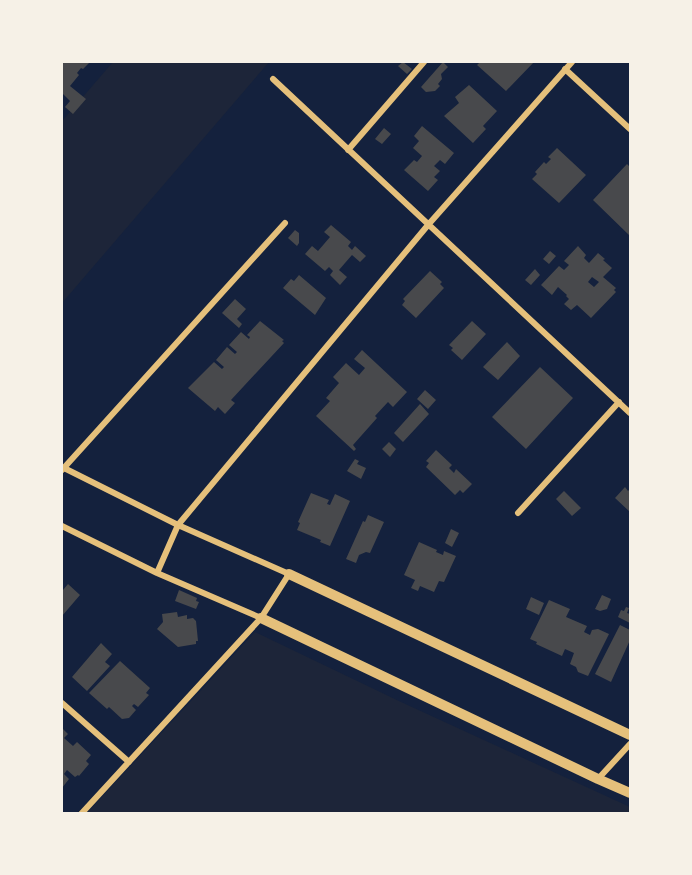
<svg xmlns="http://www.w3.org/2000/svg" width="692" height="875" viewBox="0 0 692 875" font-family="'Open Sans',sans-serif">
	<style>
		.green { fill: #1d2539 }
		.building { fill: #48494c; fill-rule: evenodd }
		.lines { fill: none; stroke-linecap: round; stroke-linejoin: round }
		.minor { stroke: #e5c07b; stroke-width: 6 }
		.tertiary { stroke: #e5c07b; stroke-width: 10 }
	</style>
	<rect width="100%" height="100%" fill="#14213d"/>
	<path class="green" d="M113,62h156l-207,241v-182z
		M255,632l146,70 229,105v6h-543z"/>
	<path class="building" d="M62,62h28l-7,7 -2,-1 -4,5 2,2 -9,11 16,13 -13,15 -8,-7 5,-6 -8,-8z
		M403,62l9,7 -5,5 -9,-8z
		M443,62l5,5 -7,7 1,5 -4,5 2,2 -5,5 -9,1 -5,-5z
		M480,62h54l-28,29 -29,-26z
		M469,85l28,26 -14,15 3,3 -13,14 -29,-27 15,-13 -4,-6z
		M422,126l32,27 -9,11 -5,-4 -6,6 6,5 -6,6 4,3 -10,11 -24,-21 10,-10 3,2 5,-6 -9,-8 6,-7 -5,-5z
		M384,128l7,6 -9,10 -7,-5z
		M557,148l29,27 -27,28 -27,-24 5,-5 -2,-2 9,-10 2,2 5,-5 -3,-2z
		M627,164l3,3v69l-37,-36z
		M331,225l20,17 -3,4 4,4 3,-4 11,10 -6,6 -8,-7 -7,8 -6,7 8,7 -7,8 -10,-10 3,-4 -4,-4 -4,4 -20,-17 7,-8 6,5 12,-14 -6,-5z
		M295,230l4,3v10l-2,3 -9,-8z
		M578,246l8,9 -2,3 5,5 9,-10 7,6 -2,1 9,8 -9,9 13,11 -2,2 2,2 -25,26 -14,-13 -6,5 -7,-6 5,-5 -3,-3 1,-1 -9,-8 -6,8 -11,-10 18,-19 5,4 5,-5 -5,-4zM592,277l7,5 -5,5 -6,-5z
		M550,251l6,5 -7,8 -6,-5z
		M535,269l5,6 -9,10 -6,-5z
		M430,271l12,11 -2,2 4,4 -28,30 -14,-13 3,-4 -2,-2z
		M299,275l27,23 -11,17 -32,-27 8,-9 3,2z
		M235,299l11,10 -9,10 5,5 -3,4 -17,-15z
		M260,321l24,19 -2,1 2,2 -53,57 4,3 -10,11 -7,-7 -3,4 -27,-23 26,-26 8,7 2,-2 -8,-7 11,-13 8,7 2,-2 -8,-7 12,-13 8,7 1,-2 -3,-2z
		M472,321l14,13 -24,26 -11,-10 2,-2 -4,-3z
		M507,342l13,14 -22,24 -15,-13z
		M362,350l45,42 -14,15 -5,-5 -13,14 2,2 -24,27 3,4 -2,2 -38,-35 14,-15 -4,-3 13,-15 -6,-6 13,-14 13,12 6,-7 -11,-9z
		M540,367l33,31 -47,51 -34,-32z
		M425,390l11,10 -8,9 -11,-10z
		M420,404l9,10 -26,28 -9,-9z
		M389,442l7,7 -6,8 -8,-8z
		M436,450l16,15 -3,3 5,5 2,-4 16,15 -9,9 -3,-3 -5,5 -29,-28 3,-4 -3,-2z
		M355,459l4,2 -2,3 9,4 -5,11 -14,-8z
		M625,487l3,4 2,-2v23l-15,-14z
		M564,491l17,17 -9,8 -16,-17z
		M311,493l18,7 -2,4 3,1 5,-11 15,7 -20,45 -10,-4 1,-2 -24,-10 3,-7 -2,-1z
		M368,515l16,7 -14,31 -4,-1 -7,3 -3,8 -10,-4 17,-38 2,1z
		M451,529l8,4 -7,14 -7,-4z
		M419,542l18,8 -1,2 7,3 1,-4 12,5 -12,26 -5,-1 -5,11 -14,-6 -2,5 -7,-3 4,-8 -11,-5z
		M68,584l12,11 -18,21v-28l1,2z
		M179,590l18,8 -1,3 3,1 -3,7 -21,-8z
		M602,595l9,4 -4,10 -7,2 -5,-2z
		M531,597l13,6 -5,12 -13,-6z
		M549,600l21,9 -4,8 21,9 -3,6 6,3 2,-5 6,-1 11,5 -21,42 -10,-4 -2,-5 -6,-3 4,-11 -9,-4 -3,7 -26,-12 1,-2 -7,-3z
		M626,607l3,1 -2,5 3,1v9l-12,-6 3,-7 3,1z
		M177,612l1,5 9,-2v4l6,-1 3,3 2,20h-2v3l-18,3 -21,-18 6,-7 -1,-8z
		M620,625l10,5v10l-19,42 -16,-8z
		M101,643l11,11 -7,8 5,4 -23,25 -15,-14z
		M120,661l30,27 -4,5 3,2 -11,12 -4,-3 -2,2 4,4 -7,8 -7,1 -13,-12 -2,2 -18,-16z
		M62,728l6,6 -4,4 9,8 4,-4 14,13 -5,6 3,3 -10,12 -1,-1 -3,2 -8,-7 -3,4 5,5 -7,9z"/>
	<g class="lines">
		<path class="minor" d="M565,69l65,60
			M273,79l357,334
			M348,150l76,-88
			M62,467l116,58 111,49 -28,44 -180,196
			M62,470l223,-247
			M518,513l101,-111
			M62,526l95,47 104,45
			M157,573l21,-48 250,-300 144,-163
			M62,703l67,59
			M598,779l32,-35"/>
		<path class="tertiary" d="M289,574l341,161
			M261,618l337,161 32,14"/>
	</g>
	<rect width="692" height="875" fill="none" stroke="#f6f1e7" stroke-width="126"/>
</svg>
